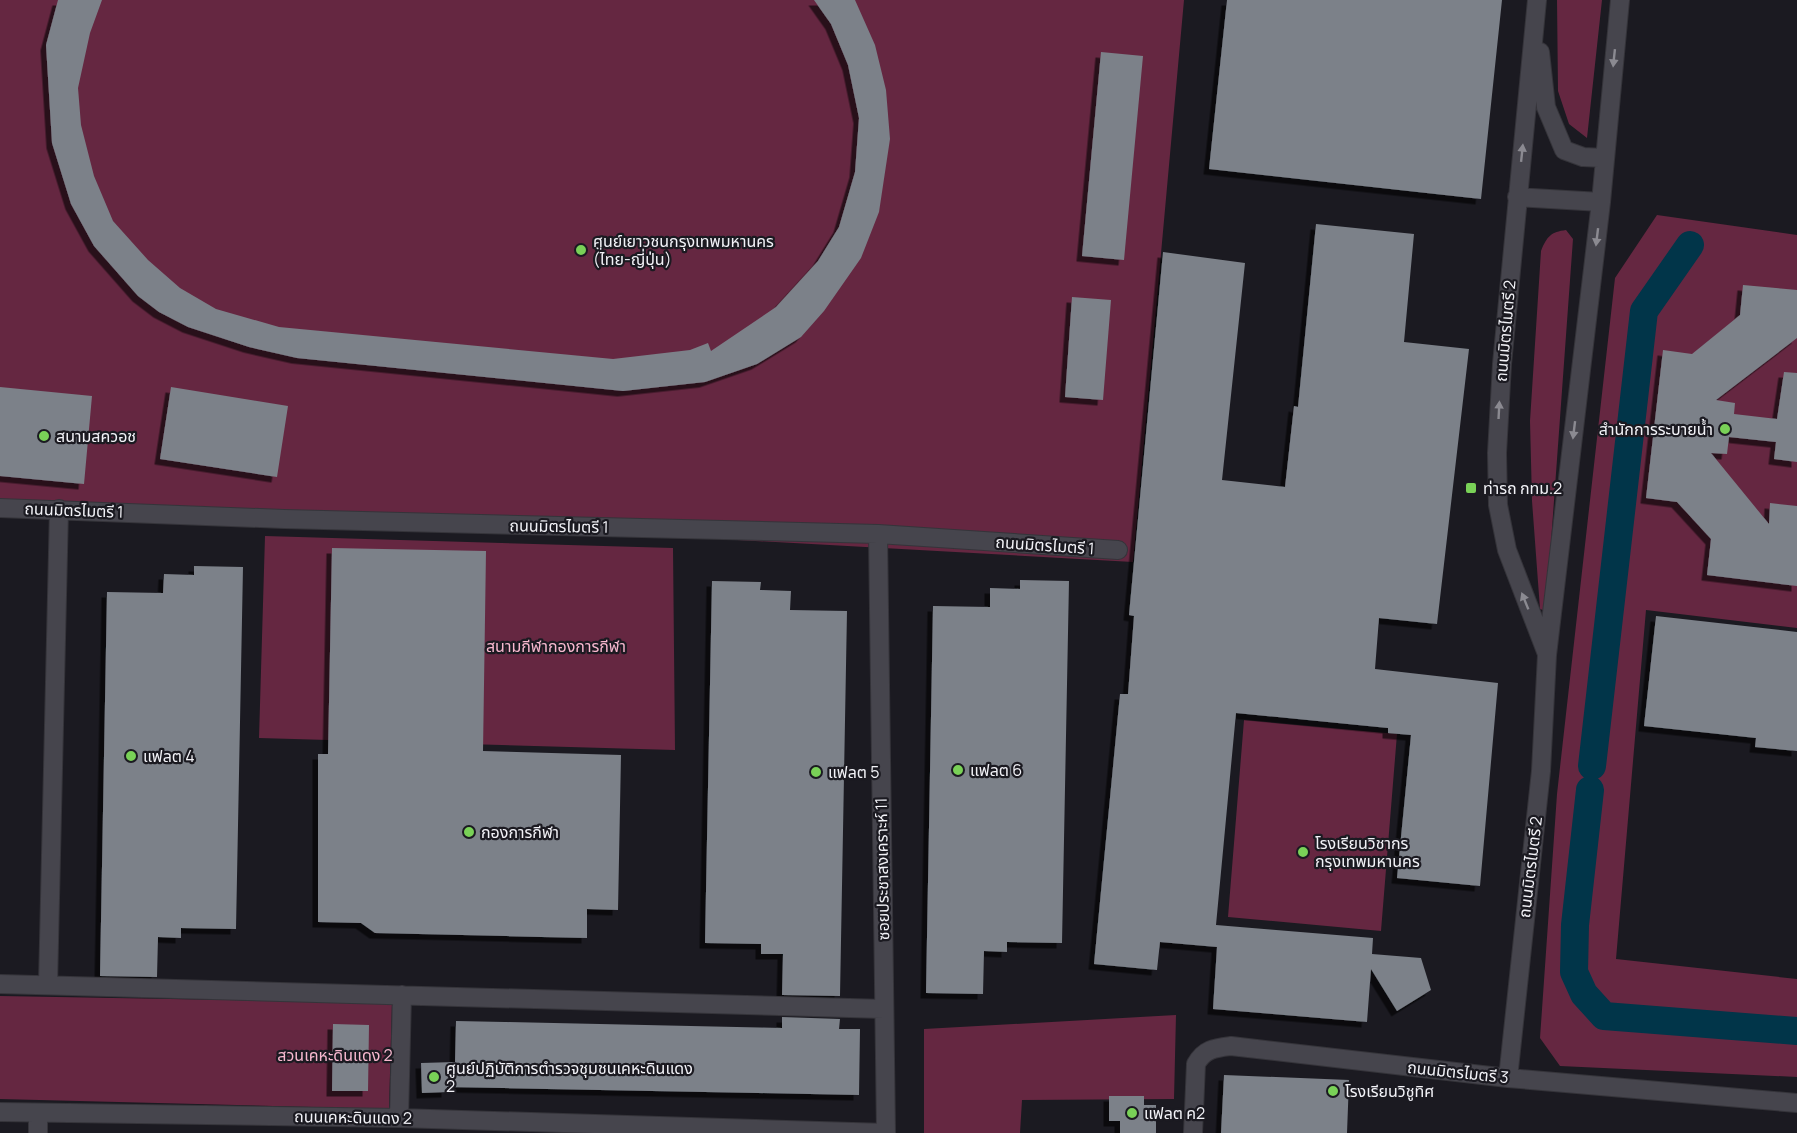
<svg xmlns="http://www.w3.org/2000/svg" width="1797" height="1133" viewBox="0 0 1797 1133" font-family="Manrope,'Noto Sans Thai',sans-serif">
	<style>
		.green { fill: #652741 }
		.lines { fill: none; stroke-linecap: round; stroke-linejoin: round }
		.canal { stroke: #013549; stroke-width: 28 }
		.building { fill: #7c8189; filter: url(#shadow) }
		.minor-casing { stroke: #35343a; stroke-width: 20 }
		.minor { stroke: #46454d; stroke-width: 18 }
		.oneway { fill: #8b8a91 }
		.poi-dot { fill: #79d157; stroke: #1b1a21; stroke-width: 2 }
		.labels { text-anchor: middle; dominant-baseline: central; stroke-width: 4.5; stroke-linejoin: round; paint-order: stroke }
		.poi-label { font-size: 16px; fill: #f2f2f7; stroke: #1b1a21; text-anchor: start }
		.street-label { font-size: 16px; fill: #f2f2f7; stroke: #1b1a21 }
		.park-label { font-size: 16px; fill: #f8b8cf; stroke: #1b1a21 }
	</style>
	<defs>
		<filter id="shadow"><feDropShadow dx="-5.5" dy="5.5" stdDeviation="0" flood-color="#0009"/></filter>
	</defs>
	<rect width="100%" height="100%" fill="#1b1a21"/>
	<path class="green" d="M0,0h1184l-51,562 -1133,-63z
		M1557,0h45l-15,138 -18,-14 -11,-33z
		M1657,215l140,20v393l-151,-18 -30,349 181,20v98l-237,-11 -20,-28 17,-244 58,-516z
		M1566,230l7,9 -27,372 -6,-2 -8,-108 -2,-80 11,-170c6,-15 10,-19 25,-21z
		M265,536l408,12 2,202 -416,-12z
		M1244,720l153,14 -16,197 -153,-14z
		M0,996l392,7 -3,106 -389,-10z
		M1176,1015l-2,84 -152,1 -2,33h-96v-104z"/>
	<g class="lines">
		<path class="canal" d="M1592,766l52,-455 46,-66
			M1590,790l-15,135 -1,47 10,22 20,22 193,15"/>
	</g>
	<path class="building" d="M58,0h44l-12,33 -12,55 3,37 13,51 19,45 35,39 32,28 36,21 63,18 334,32 77,-9 18,-7 3,8 65,-44 42,-46 21,-34 16,-55 4,-54 -11,-53 -17,-41 -17,-24h41l20,45 11,45 4,49 -11,73 -18,46 -37,53 -23,26 -44,27 -52,18 -82,9 -326,-33 -48,-11 -61,-20 -29,-15 -21,-16 -44,-50 -23,-42 -19,-61 -6,-98z
		M1227,0h275l-21,199 -272,-30z
		M1101,52l42,4 -19,204 -42,-4z
		M1316,224l98,10 -10,108 65,7 -32,275 -58,-6 -4,51 123,14 -18,203 -83,-8 14,-143 -23,-2v-5l-152,-15 -20,212 157,13 -1,16 49,4 10,32 -34,21 -26,-42 -4,53 -154,-13 4,-62 -57,-5 -3,28 -63,-6 26,-270h8l6,-78 -5,-1 34,-363 82,11 -23,217 63,7 9,-81 4,1z
		M1743,285l54,5v48l-81,62 19,3 -1,11 43,5 7,-47 13,1v89l-23,-3 2,-17 -47,-5 -2,17 -16,-1 58,71 1,-21 27,3v80l-90,-11 4,-36 -34,-37 -31,-4 17,-148 29,4 48,-39z
		M1072,297l39,3 -8,100 -38,-3z
		M0,387l92,9 -8,88 -84,-8z
		M171,387l117,19 -11,71 -117,-18z
		M332,548l154,3 -3,200 138,4 -3,155 -31,-1v29l-212,-5 -14,-10 -43,-1v-168h10z
		M194,566l49,1 -7,362 -55,-1v10l-23,-1 -1,40 -57,-1 7,-384 56,1 1,-19 30,1z
		M1020,580l49,1 -7,362 -55,-1v10l-23,-1 -1,43 -57,-1 7,-387 57,1v-19l30,1z
		M712,581l49,1 -1,8 31,1 -1,19 57,1 -7,385 -58,-1 1,-41h-22v-10l-56,-1z
		M1656,616l141,16v119l-42,-4 1,-9 -112,-12z
		M782,1017l58,2 -1,10h21l-1,66 -412,-8v5l-25,1 -1,-30 34,-1 1,-41 326,7z
		M333,1024l36,1 -1,66h-36z
		M1224,1075l125,5 -2,53h-126z
		M1109,1096h35v9h12v28h-36v-12h-11z"/>
	<g class="lines">
		<g class="minor-casing">
			<path id="minor" d="M1537,0l-35,364 -5,89 1,52 9,45 40,104
				M1540,52l6,55 18,43 19,7 21,1
				M1517,197l84,5
				M0,508l284,11 594,15 240,16
				M878,534l8,599
				M0,984l884,25
				M48,985l11,-476
				M1508,1078l33,-307 6,-116 54,-453 19,-202
				M0,1112l399,6 487,15
				M399,1118l3,-123
				M38,1133v-20
				M1193,1133l3,-69c8,-15 19,-16 35,-18l277,32 289,25"/>
		</g>
		<use href="#minor" class="minor"/>
	</g>
	<defs><path id="oneway-solid" d="M-6-.8H1V-3.2L6.5 0L1 3.2V.8H-6Z" transform="scale(1.5)"/></defs>
	<g class="oneway">
		<use href="#oneway-solid" transform="translate(1614 58) rotate(96)"/>
		<use href="#oneway-solid" transform="translate(1522 153) rotate(-84)"/>
		<use href="#oneway-solid" transform="translate(1597 237) rotate(97)"/>
		<use href="#oneway-solid" transform="translate(1499 410) rotate(-87)"/>
		<use href="#oneway-solid" transform="translate(1574 430) rotate(97)"/>
		<use href="#oneway-solid" transform="translate(1525 601) rotate(-112)"/>
	</g>
	<g class="poi-dot">
		<circle cx="581" cy="250" r="6"/>
		<circle cx="1725" cy="429" r="6"/>
		<circle cx="44" cy="436" r="6"/>
		<rect x="1465" y="482" width="12" height="12" rx="3"/>
		<circle cx="131" cy="756" r="6"/>
		<circle cx="958" cy="770" r="6"/>
		<circle cx="816" cy="772" r="6"/>
		<circle cx="469" cy="832" r="6"/>
		<circle cx="1303" cy="852" r="6"/>
		<circle cx="434" cy="1077" r="6"/>
		<circle cx="1333" cy="1091" r="6"/>
		<circle cx="1132" cy="1113" r="6"/>
	</g>
	<g class="labels">
		<g class="poi-label">
			<text x="593" y="241">ศูนย์เยาวชนกรุงเทพมหานคร<tspan x="593" dy="18">(ไทย-ญี่ปุ่น)</tspan></text>
			<text x="1713" y="429" text-anchor="end">สำนักการระบายน้ำ</text>
			<text x="56" y="436">สนามสควอช</text>
			<text x="1483" y="488">ท่ารถ กทม.2</text>
			<text x="143" y="756">แฟลต 4</text>
			<text x="970" y="770">แฟลต 6</text>
			<text x="828" y="772">แฟลต 5</text>
			<text x="481" y="832">กองการกีฬา</text>
			<text x="1315" y="843">โรงเรียนวิชากร<tspan x="1315" dy="18">กรุงเทพมหานคร</tspan></text>
			<text x="446" y="1068">ศูนย์ปฏิบัติการตำรวจชุมชนเคหะดินแดง<tspan x="446" dy="18">2</tspan></text>
			<text x="1345" y="1091">โรงเรียนวิชูทิศ</text>
			<text x="1144" y="1113">แฟลต ค2</text>
		</g>
		<g class="street-label">
			<text transform="translate(1505 331) rotate(-85)">ถนนมิตรไมตรี 2</text>
			<text transform="translate(74 510) rotate(2)">ถนนมิตรไมตรี 1</text>
			<text transform="translate(559 526) rotate(1)">ถนนมิตรไมตรี 1</text>
			<text transform="translate(1045 545) rotate(4)">ถนนมิตรไมตรี 1</text>
			<text transform="translate(1530 867) rotate(-83)">ถนนมิตรไมตรี 2</text>
			<text transform="translate(882 869) rotate(-91)">ซอยประชาสงเคราะห์ 11</text>
			<text transform="translate(1458 1072) rotate(6)">ถนนมิตรไมตรี 3</text>
			<text transform="translate(353 1117) rotate(1)">ถนนเคหะดินแดง 2</text>
		</g>
		<g class="park-label">
			<text x="556" y="646">สนามกีฬากองการกีฬา</text>
			<text x="335" y="1055">สวนเคหะดินแดง 2</text>
		</g>
	</g>
</svg>
